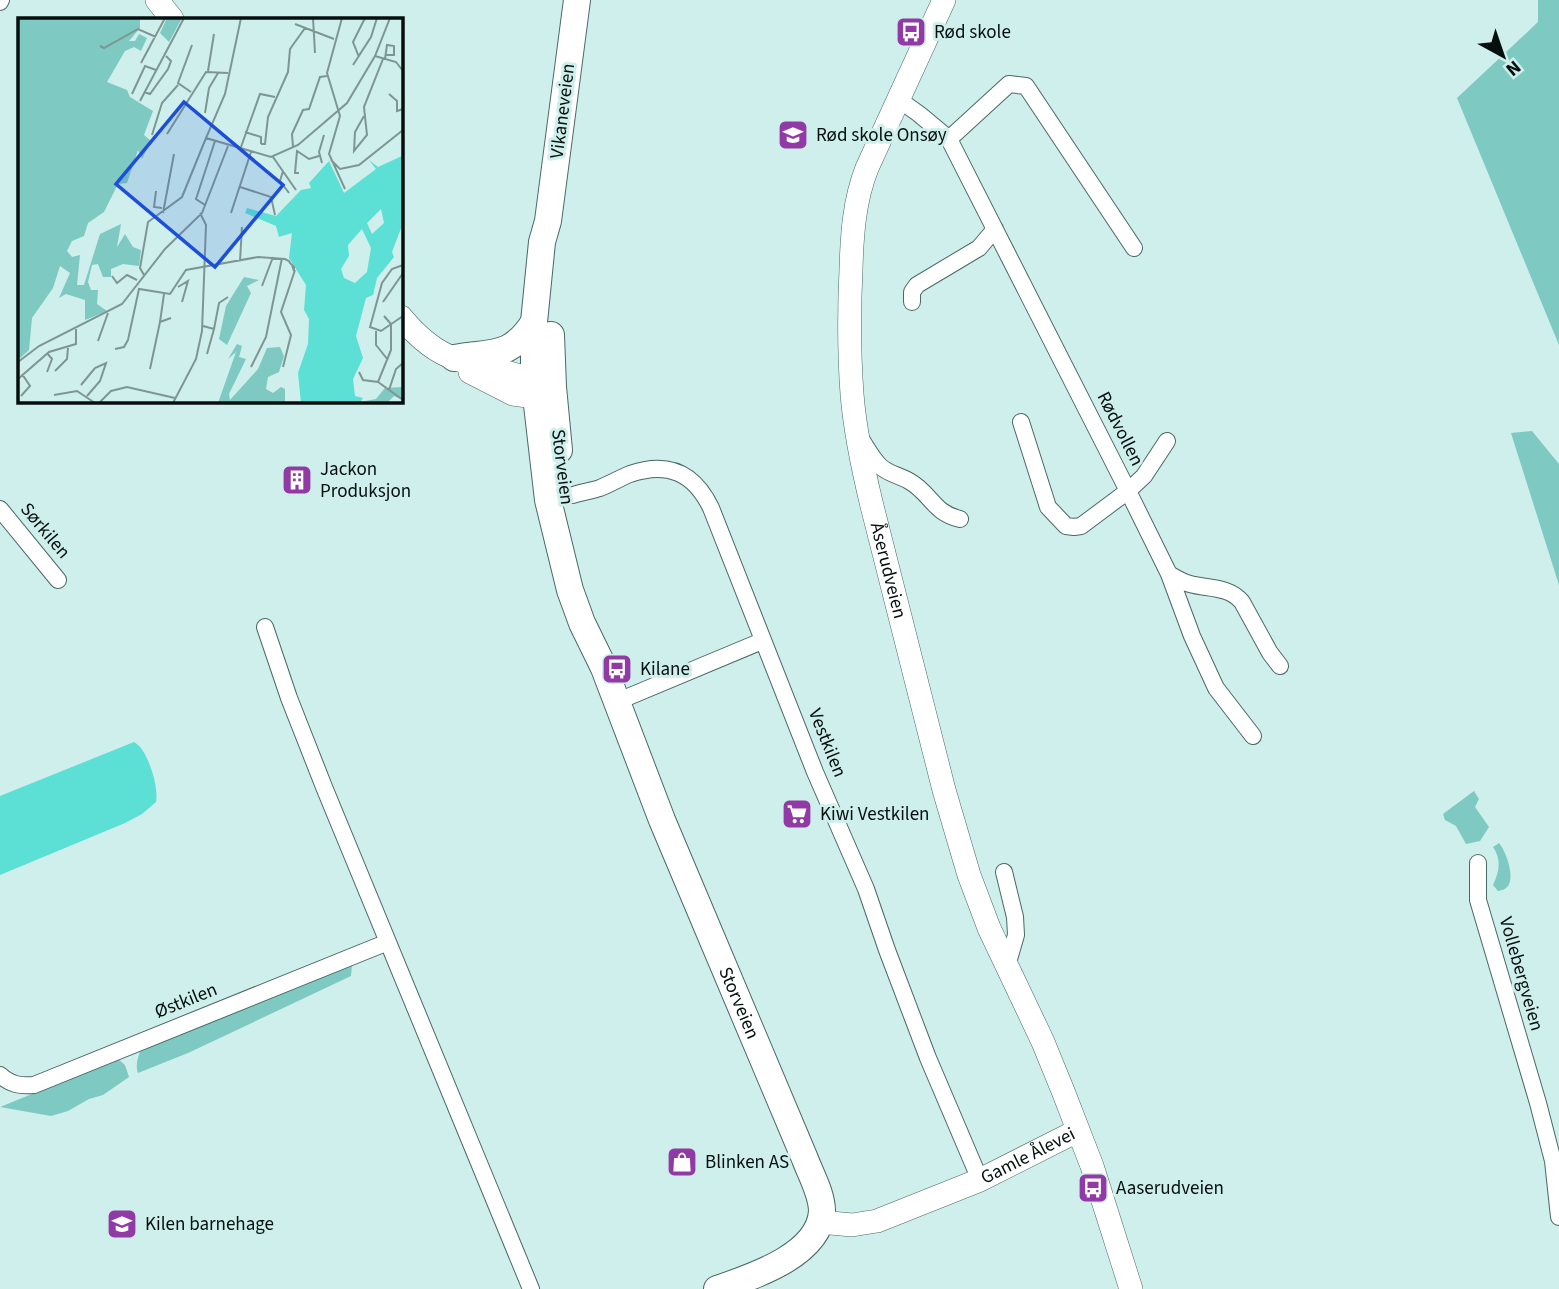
<svg xmlns="http://www.w3.org/2000/svg" width="1559" height="1289" viewBox="0 0 1559 1289" font-family="'Source Sans 3',sans-serif">
	<style>
		.green { fill: #7ec9c2 }
		.water { fill: #5cdfd5 }
		.lines { fill: none; stroke-linecap: round; stroke-linejoin: round }
		.street-casing { stroke: #4a6865; stroke-width: 18 }
		.secondary-casing { stroke: #4a6865; stroke-width: 24 }
		.primary-casing { stroke: #4a6865; stroke-width: 28 }
		.street { stroke: #fff; stroke-width: 16 }
		.secondary { stroke: #fff; stroke-width: 23 }
		.primary { stroke: #fff; stroke-width: 26 }
		.labels { text-anchor: middle; dominant-baseline: central; stroke-width: 6; stroke-linejoin: round; paint-order: stroke }
		.poi-label { font-size: 19px; fill: #05100e; stroke: #ceefec; text-anchor: start }
		.street-label { font-size: 19px; fill: #05100e; stroke: #ceefec }
		.inset-river { fill: none; stroke: #5cdfd5; stroke-width: 3.5 }
		.inset-road { fill: none; stroke: #7e9693; stroke-width: 2 }
		.view { fill: #1d4ed8; fill-opacity: 0.15; stroke: #1d4ed8; stroke-width: 3.5 }
		.inset-edge { fill: none; stroke: #05100e; stroke-width: 3.5 }
	</style>
	<rect width="100%" height="100%" fill="#ceefec"/>
	<path class="green" d="M1538,0h21v345l-102,-247 81,-76z
		M1532,431l27,33v121l-48,-152z
		M1474,791l5,8 -4,8 14,20 -9,14 -14,3 -10,-18 -11,-6 -2,-6z
		M1499,843c7,8 16,34 9,43 -3,4 -6,4 -10,5l-5,-6c6,-13 9,-25 0,-38z
		M352,965l-1,11 -163,77 -50,20c-3,-8 0,-16 3,-24z
		M118,1059l7,6 4,12 -26,18 -14,4 -21,12 -17,5 -51,-9z"/>
	<path class="water" d="M134,742c14,7 25,46 22,60l-14,12 -17,9 -125,52v-79z"/>
	<g class="lines">
		<g class="street-casing">
			<path id="street" d="M0,2l1,-2
				M898,99l21,15 30,25 179,352 41,83 23,62 24,52 37,48
				M949,139l60,-55 17,2 108,162
				M912,302v-10l5,-7 62,-37 16,-19
				M1021,422l27,85 18,19 8,1 7,-1 47,-35 16,-15 23,-35
				M861,439c6,9 11,19 19,27 8,8 19,9 29,15 22,12 24,32 51,38
				M573,495c9,-3 18,-4 27,-7 10,-4 20,-10 30,-14 38,-13 64,-1 81,34l104,264 51,117 21,61 41,108 52,122
				M0,509l58,71
				M1169,574c7,4 13,8 21,10 18,5 39,2 52,18l28,51 10,13
				M265,627l24,71 35,89 207,502
				M616,702l146,-61
				M1478,863v37l60,203 15,58 6,56
				M1004,872l11,45 1,18 -9,31
				M0,1075c11,10 20,11 34,10l354,-143"/>
		</g>
		<g class="secondary-casing">
			<g id="secondary">
				<path d="M157,0l15,19"/>
				<path id="s1" d="M944,0l-77,168c-13,33 -15,67 -16,101 -2,42 -2,84 1,125 3,37 11,75 20,112l72,284 25,85 20,53 54,114 20,49 29,75 39,123"/>
				<path d="M401,317c14,17 34,35 55,42 31,10 64,14 94,27"/>
				<path d="M470,372l43,22 22,3 15,-8"/>
				<path id="s2" d="M820,1222l32,3 25,-4 103,-41 97,-49"/>
			</g>
		</g>
		<g class="primary-casing">
			<g id="primary">
				<path id="s3" d="M577,0l-29,221 -6,21 -8,80v57l14,121 22,90 12,33 22,45 58,152 143,339c6,16 17,35 17,52 -2,44 -70,66 -105,78"/>
				<path d="M551,335l2,52 6,63"/>
				<path d="M454,358c39,-7 56,1 80,-36"/>
			</g>
		</g>
		<use href="#street" class="street"/>
		<use href="#secondary" class="secondary"/>
		<use href="#primary" class="primary"/>
	</g>
	<defs>
		<g id="bus-square" transform="scale(1.575)"><rect x="-9" y="-9" width="18" height="18" rx="4" fill="#9139a5" stroke="#ceefec"/><path d="M-5-6H5V4H4V6H2V4H-2V6H-4V4H-5ZM-3.5-4V0h7V-4ZM-3.5 1.2v1.5H-2V1.2ZM2 1.2v1.5H3.5V1.2Z" fill="#fff"/></g>
		<g id="school-square" transform="scale(1.575)"><rect x="-9" y="-9" width="18" height="18" rx="4" fill="#9139a5" stroke="#ceefec"/><path d="M0-5L7-2L0 1L-7-2ZM-4 1L0 2.5L4 1V4Q0 6-4 4Z" fill="#fff"/></g>
		<g id="building-square" transform="scale(1.575)"><rect x="-9" y="-9" width="18" height="18" rx="4" fill="#9139a5" stroke="#ceefec"/><path d="M-4-6H4V6H1V3H-1V6H-4ZM-2.5-4.3h1.7v1.8h-1.7ZM.8-4.3h1.7v1.8H.8ZM-2.5-1h1.7V.8h-1.7ZM.8-1h1.7V.8H.8Z" fill="#fff"/></g>
		<g id="supermarket-square" transform="scale(1.575)"><rect x="-9" y="-9" width="18" height="18" rx="4" fill="#9139a5" stroke="#ceefec"/><path d="M-6-5.5h2.5l.6 2H6L4.5 2H-2.5L-4.4-4H-6ZM-1.5 3.2a1.3 1.3 0 1 0 .1 0ZM3 3.2a1.3 1.3 0 1 0 .1 0Z" fill="#fff"/></g>
		<g id="shop-square" transform="scale(1.575)"><rect x="-9" y="-9" width="18" height="18" rx="4" fill="#9139a5" stroke="#ceefec"/><path d="M-5-2.5h2.3a2.7 3.5 0 0 1 5.4 0H5L5.5 6h-11ZM-1.5-2.5h3a1.5 2.3 0 0 0-3 0Z" fill="#fff"/></g>
	</defs>
	<g fill-rule="evenodd">
		<use href="#bus-square" x="911" y="32"/>
		<use href="#school-square" x="793" y="135"/>
		<use href="#building-square" x="297" y="480"/>
		<use href="#bus-square" x="617" y="669"/>
		<use href="#supermarket-square" x="797" y="814"/>
		<use href="#shop-square" x="682" y="1162"/>
		<use href="#bus-square" x="1093" y="1188"/>
		<use href="#school-square" x="122" y="1224"/>
	</g>
	<g class="labels">
		<g class="poi-label">
			<text x="934" y="32">Rød skole</text>
			<text x="816" y="135">Rød skole Onsøy</text>
			<text x="320" y="469">Jackon<tspan x="320" dy="22">Produksjon</tspan></text>
			<text x="640" y="669">Kilane</text>
			<text x="820" y="814">Kiwi Vestkilen</text>
			<text x="705" y="1162">Blinken AS</text>
			<text x="1116" y="1188">Aaserudveien</text>
			<text x="145" y="1224">Kilen barnehage</text>
		</g>
		<g class="street-label">
			<text transform="translate(563 111) rotate(-83)">Vikaneveien</text>
			<text transform="translate(1120 429) rotate(63)">Rødvollen</text>
			<text transform="translate(562 467) rotate(83)">Storveien</text>
			<text transform="translate(45 531) rotate(50)">Sørkilen</text>
			<text stroke="none"><textPath href="#s1" startOffset="593">Åserudveien</textPath></text>
			<text transform="translate(827 743) rotate(68)">Vestkilen</text>
			<text transform="translate(1521 974) rotate(74)">Vollebergveien</text>
			<text transform="translate(186 1001) rotate(-22)">Østkilen</text>
			<text stroke="none"><textPath href="#s3" startOffset="1043">Storveien</textPath></text>
			<text stroke="none"><textPath href="#s2" startOffset="222">Gamle Ålevei</textPath></text>
		</g>
	</g>
	<g transform="translate(18 18)">
		<rect width="385" height="385" fill="#ceefec"/>
		<path d="M0,0h122v10l-11,13h6l4,-7 8,4 -6,13 -7,-4 -9,4 -18,31 20,8 3,7 23,14 -9,24 7,6 -9,18 -4,-9 -11,33 -9,1 -14,28 -16,11 -4,13 -12,5 -5,10 5,6 8,-2 -3,30h7l16,-51 21,-10 -4,23 8,-13 8,13 8,3 -2,16 -16,-2 -12,5v8h-8l-5,-13 -6,1 -4,17 3,8h7l-1,14 10,7 -22,9v-20l-19,-6 -7,4 11,-25 -10,-7 -7,22 -21,30 -3,32 -11,10zM149,0h15l-13,24 -9,-9zM226,259l15,3 -12,6 4,7 -24,52 -8,-6 7,-33zM219,326l5,2 -3,11 7,2 -17,35 1,6 28,-31 9,-21 13,-1 4,9 -5,16 -11,5 -2,12 7,4 8,-6 4,2v14h-67l18,-51 -8,7zM385,369v13l-9,-4 -7,7 -22,-2 11,-2 9,-11z" fill="#7ec9c2"/>
		<path d="M385,130v75l-11,29 2,5 -17,21 -4,17 -7,3 -10,38 7,22 -10,21 2,17 8,2 -3,5h-59l-3,-30 10,-29 1,-25 -5,-9 2,-25 -17,-27 3,-25 -13,4 -3,-11 -31,-13 2,-5 29,8 25,-26 10,-2 -2,-5 20,-22 15,32 32,-24 -7,-9 9,7 24,-11zM363,191l3,14 -12,11 -5,-11zM344,211l9,19 -4,24 -12,11 -11,-5 -3,-9 8,-13 -1,-11z" fill="#5cdfd5" fill-rule="evenodd"/>
		<path class="inset-river" d="M261,203l20,11 23,-4 81,-53"/>
		<path class="inset-road" d="M223,0l-16,76 -19,44 65,19 27,-12 49,-42 28,-47 15,-38M295,0l2,35M324,0l-15,55 13,43 -11,38 16,35M277,6l39,15M82,28l4,2 34,-19 18,8M357,38l21,6 7,9M341,39l-6,-15 12,-24M367,41l2,-14 7,1v9h-8M123,45l24,-45M335,47l18,-28 6,-19M190,53l6,-37M126,74l6,2 18,-25 3,-8 -5,-5M173,74l-13,-9 14,-38M114,76l13,-28 11,4M371,76l8,7v10l6,-2M122,83l44,-83M187,95l4,-25 9,-15M346,98l-9,16 -1,19 13,-16 -3,-28 19,-48M227,114l16,5v7M149,116l39,-62 22,1M134,117l10,-32 16,-18M243,126h4l3,-27 20,-45 2,-23 15,-21M223,129l19,-53 15,3M275,129l-1,-13 11,-24 6,-1 11,-32 7,-1M255,139l23,33M313,142l9,9 19,-4 44,-35M304,145l-3,-11 5,-17M265,153l-3,10 9,12M281,155h-4l2,-22 12,8 10,-3M222,169l31,10 4,18M138,173l-2,16 8,1M187,187l-9,-6 19,-58M145,195l11,-59M213,195l20,-61M222,243l2,-34M385,247l-11,4 -10,14 -12,44 11,4 22,-15M126,257l-4,-7 8,-46 34,-25 24,-59M94,258l5,7 10,-8 10,5M244,268l11,-29M160,269l10,-6 -6,21M146,276l-4,28 11,-4M365,284l20,-29M185,308l11,3 5,-26 9,-6M358,313v14l12,15M80,323l10,-28M97,331l9,-2 4,-7 11,-51 31,5 16,-24 72,-13 27,2 4,2 1,2 4,4v4l-2,-6M189,336l7,-25M0,344l21,-16 83,-42 43,-55 37,-36 26,-67M233,349l15,-30 16,-79M265,349l8,-32 -10,-23 14,-42M132,351l10,-47M37,353l12,-12 1,-11M29,354l5,-13 -5,-6M341,354l4,8 15,2 25,18M0,361l31,-27 27,-8v-15M360,364l13,-32v-26l-7,-8M63,367l14,-17 11,-5 -6,18 -13,15M371,372l7,-21 7,-6M36,377l23,-4 18,12M3,378l9,-10 -8,-12M81,385l12,-12 16,-4 48,11M155,385l23,-44 6,-28 4,-106 -6,-12"/>
		<path class="view" d="M166,84l99,83 -68,82 -99,-83z"/>
		<rect width="385" height="385" class="inset-edge"/>
	</g>
	<g transform="translate(1503 56) rotate(140)" stroke="#ceefec" stroke-width="5" paint-order="stroke">
	<path d="M0-5L12 26L0 18L-12 26Z" fill="#05100e"/>
	<text y="-10" font-size="19" font-weight="bold" text-anchor="middle" fill="#05100e">N</text>
	</g>
</svg>
